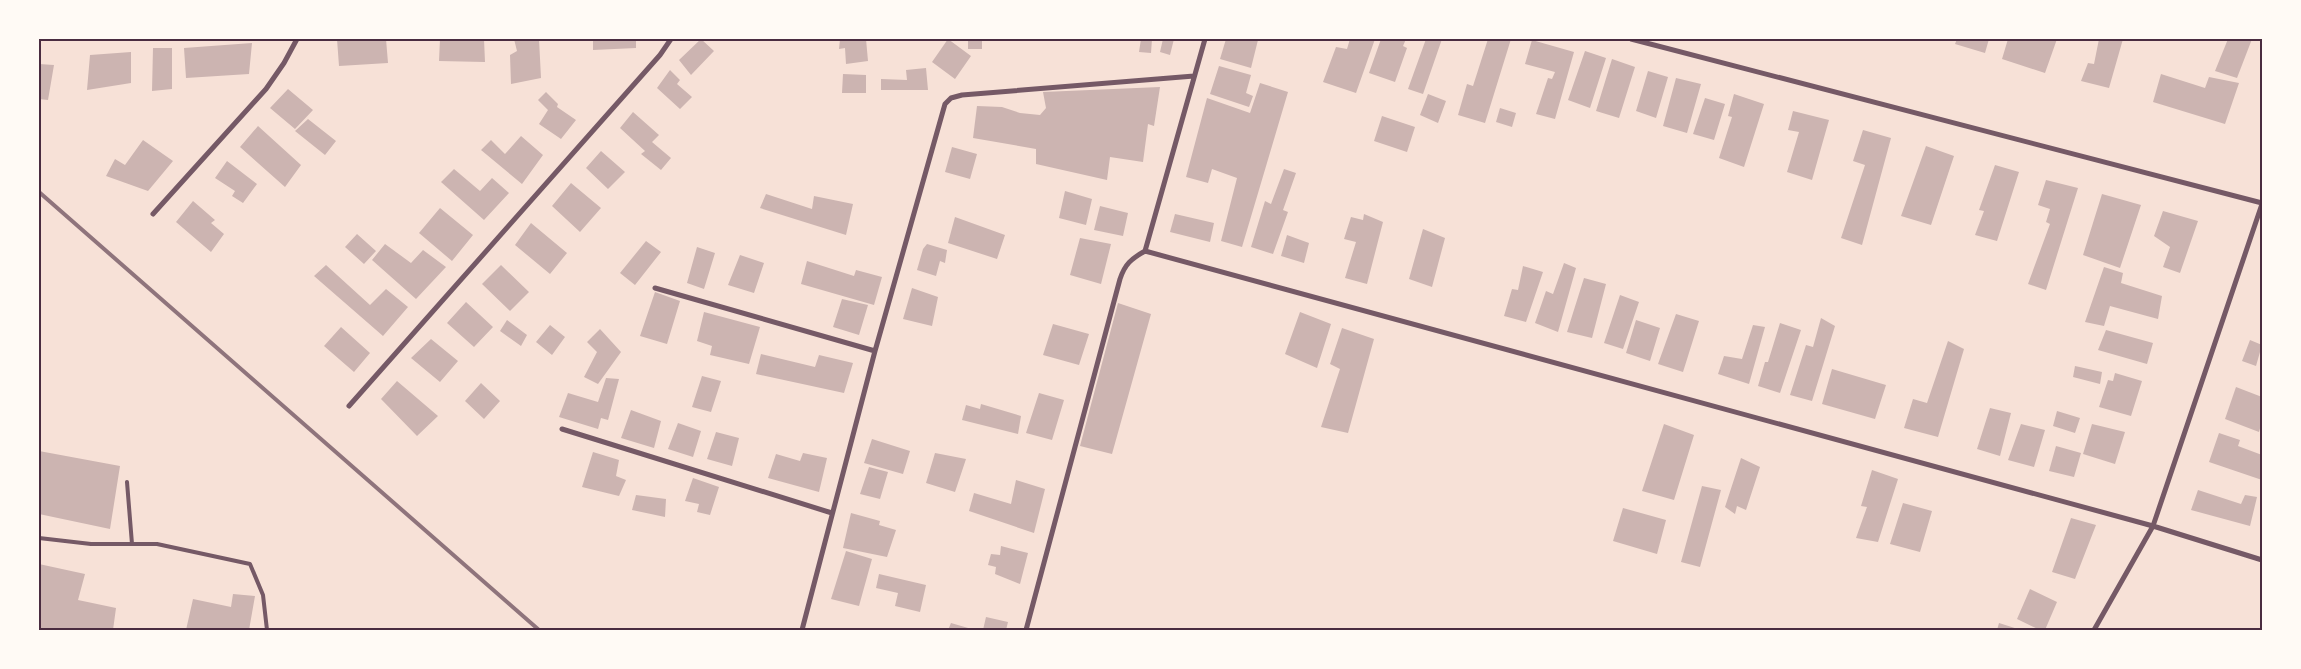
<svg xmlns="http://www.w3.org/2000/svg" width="2301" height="669" viewBox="0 0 2301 669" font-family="'Fira Sans',sans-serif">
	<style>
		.building { fill: #ccb4b1 }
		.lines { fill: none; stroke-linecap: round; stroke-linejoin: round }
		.service { stroke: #755966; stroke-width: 4 }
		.minor { stroke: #755966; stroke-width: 5 }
		.rail { stroke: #8f747c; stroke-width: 4 }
		.neatline { fill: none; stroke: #4a2c40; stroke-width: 2 }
	</style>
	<rect width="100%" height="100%" fill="#f7e1d7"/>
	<path class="building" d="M337,39h49l2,24 -49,3z
		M440,39h44l1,23 -46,-1z
		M514,39h25l2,39 -30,6 -1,-29 7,-4z
		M593,39h43v9l-43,2z
		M701,39l13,12 -23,24 -12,-15z
		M840,39h26l2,22 -22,3 -1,-16 -6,1z
		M948,39l23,17 -16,23 -23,-17z
		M968,39h14v10h-14z
		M1141,39h11l-1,14 -12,-1z
		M1163,39h11l-4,16 -10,-3z
		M1226,39l32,1 -7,28 -31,-9z
		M1350,39h25l-19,54 -33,-11 13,-35 11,2z
		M1381,39h25l-3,7 4,2 -12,34 -26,-9z
		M1426,39h16l-19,55 -15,-5z
		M1488,39h23l-26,84 -27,-8 9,-31 6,2z
		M1957,39h32l-4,14 -30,-9z
		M2008,39h49l-12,34 -43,-14z
		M2099,39h24l-14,49 -28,-7 7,-18 6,1z
		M2228,39h24l-15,39 -22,-7z
		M1532,40l42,12 -19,67 -19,-5 12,-36 4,1 3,-7 -30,-8z
		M252,43l-3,31 -63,4 -2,-30z
		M153,48h19v41l-20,2z
		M1585,51l21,7 -16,50 -22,-8z
		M131,52v31l-44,7 3,-35z
		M1612,59l23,8 -16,51 -23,-7z
		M39,64l15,1 -6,35 -9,-1z
		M1219,66l32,9 -5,18 7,3 -4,11 -39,-13z
		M926,68l2,22h-47v-11l26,1 -1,-10z
		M670,70l10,10 -3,4 15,13 -12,12 -23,-21z
		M1648,71l20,6 -12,41 -20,-7z
		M843,74l23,1v18h-24z
		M2161,74l44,14 4,-11 30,6 -14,41 -72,-22z
		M1676,78l25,6 -14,49 -24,-7z
		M1260,83l28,9 -46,155 -21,-6 16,-63 -25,-9 -4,14 -22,-6 21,-79 43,15z
		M1160,87l-6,39 -6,-2 -5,38 -33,-5 -3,23 -71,-16v-15l-63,-11 4,-32 25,1 18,6 20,2 6,-7 -3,-16z
		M288,89l25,21 -18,19 -25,-21z
		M546,92l12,12 -1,3 19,13 -15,19 -22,-15 9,-14 -10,-10z
		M1428,94l18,7 -8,22 -18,-8z
		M1734,94l30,10 -20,63 -25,-9 13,-41 -4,-1z
		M1705,98l20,6 -11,36 -21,-6z
		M1500,108l16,5 -4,14 -16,-5z
		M1793,111l36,9 -17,60 -25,-8 12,-40 -11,-2z
		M633,112l26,23 -7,7 19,16 -10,12 -20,-16 4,-3 -25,-23z
		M1382,116l33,11 -8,25 -33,-11z
		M308,119l28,22 -11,14 -30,-24z
		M258,126l43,39 -16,22 -45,-40z
		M1863,130l28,8 -29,107 -21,-7 24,-73 -12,-4z
		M521,136l22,19 -21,29 -41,-34 10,-10 14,14z
		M143,140l30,21 -25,30 -42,-15 9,-17 10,6z
		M1926,146l28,10 -23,69 -30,-9z
		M952,147l25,7 -7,25 -25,-7z
		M601,151l24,21 -17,17 -22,-21z
		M227,161l30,23 -14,19 -11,-7 3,-5 -20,-13z
		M1995,165l24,7 -22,69 -22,-6 9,-24 -5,-1z
		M454,169l26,22 12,-13 17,15 -25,27 -43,-38z
		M1284,169l12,4 -13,37 5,2 -15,42 -22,-7 14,-46 6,3z
		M2046,180l32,8 -32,102 -18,-6 22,-60 -4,-2 4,-13 -12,-4z
		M571,183l30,25 -21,24 -28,-26z
		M1065,191l27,8 -6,26 -27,-7z
		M766,194l46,15 2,-13 39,8 -7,31 -86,-27z
		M2102,194l39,11 -21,63 -37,-13z
		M193,201l22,19 -4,3 13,11 -13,18 -35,-30z
		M1100,206l28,7 -5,23 -29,-6z
		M440,208l33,27 -21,26 -33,-28z
		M2163,211l35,10 -18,52 -17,-6 7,-20 -16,-11z
		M1175,214l39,9 -4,19 -40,-10z
		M1364,214l19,8 -16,62 -22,-6 11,-36 -12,-3 7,-22 12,3z
		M955,217l50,18 -8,24 -49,-16z
		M531,223l36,30 -17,21 -35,-29z
		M1423,229l22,9 -13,49 -23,-8z
		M357,234l19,17 -12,13 -19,-17z
		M1287,235l22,8 -5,20 -23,-7z
		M1080,238l31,6 -10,40 -31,-9z
		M646,241l15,11 -26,33 -15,-12z
		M385,244l26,19 12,-13 23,17 -30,32 -44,-39z
		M927,244l20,6 -2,13 -5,-2 -4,15 -19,-6 6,-21z
		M697,247l18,6 -11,36 -17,-6z
		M740,255l24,8 -10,30 -26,-8z
		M807,261l47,15 2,-6 26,7 -8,28 -73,-21z
		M1564,263l12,5 -18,64 -23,-9 11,-32 7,3z
		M326,265l44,40 16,-16 22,18 -25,29 -69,-60z
		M501,265l28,27 -19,19 -28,-27z
		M1523,266l20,6 -17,50 -22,-6 8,-27 6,1z
		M2104,267l19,6 -2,10 41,13 -4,23 -48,-13 -6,20 -19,-4z
		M1584,278l22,6 -14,54 -25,-6z
		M912,288l26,9 -6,29 -29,-7z
		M655,292l25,9 -13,43 -27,-8z
		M1620,295l19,7 -16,47 -19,-6z
		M842,299l26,6 -9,30 -26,-8z
		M466,302l27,25 -19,20 -27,-24z
		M1118,303l33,11 -39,140 -32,-8z
		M704,312l56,15 -11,37 -39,-9 2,-9 -15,-5z
		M1300,312l31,12 -14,44 -32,-14z
		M1676,314l23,7 -16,51 -25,-8z
		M1821,318l14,8 -23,75 -22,-6 16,-50 7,2z
		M507,320l20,15 -6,11 -21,-15z
		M1636,320l24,8 -10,33 -24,-8z
		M1780,323l21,7 -21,63 -22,-7 7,-24h3z
		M1053,324l36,10 -10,31 -36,-10z
		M550,325l15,12 -13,18 -16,-13z
		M1753,325l12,2 -16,57 -31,-10 6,-18 18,3z
		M341,327l29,26 -16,19 -30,-26z
		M1342,328l32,11 -26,94 -27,-6 19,-58 -10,-5z
		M600,329l21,23 -23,32 -14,-7 13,-25 -10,-10z
		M2106,330l47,13 -6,21 -49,-14z
		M431,339l27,22 -18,21 -29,-24z
		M2250,340l12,5 -6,21 -14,-5z
		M1948,341l16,8 -26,88 -34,-9 9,-29 14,4z
		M761,354l54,13 4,-12 34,8 -9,30 -88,-19z
		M2075,366l27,6 -2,12 -27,-7z
		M1832,369l54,16 -11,34 -53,-15z
		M2115,373l27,8 -11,35 -32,-9 9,-27 5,1z
		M702,376l19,5 -10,31 -19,-5z
		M606,378l13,1 -11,41 -7,-2 -3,11 -39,-12 9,-24 30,9z
		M397,381l41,35 -21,20 -36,-37z
		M481,383l19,18 -16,18 -19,-18z
		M2236,387l26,10v24l-3,11 -34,-13z
		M1039,393l25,7 -12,40 -26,-7z
		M981,404l40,12 -3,18 -56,-14 4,-15 14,4z
		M1990,408l21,5 -11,43 -23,-7z
		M631,410l30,11 -7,27 -33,-10z
		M2057,411l23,7 -5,15 -22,-7z
		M678,423l23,8 -8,26 -25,-8z
		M1664,424l30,11 -20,65 -32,-9z
		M2021,424l24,6 -11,37 -26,-7z
		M2092,424l33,8 -10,32 -32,-10z
		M716,432l23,6 -7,28 -25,-7z
		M2219,433l21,7 -2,6 24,9v25l-53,-18z
		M872,439l38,12 -7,23 -39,-11z
		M2056,446l25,7 -7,24 -25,-6z
		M39,451l81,15 -10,63 -71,-15z
		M593,452l26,8 -3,16 10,4 -7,16 -37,-9z
		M803,453l24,5 -8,34 -51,-14 8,-24 24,7z
		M935,453l31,6 -11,33 -29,-9z
		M1741,458l19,9 -14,43 -9,-4 -2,8 -10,-7z
		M869,467l19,5 -8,27 -20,-5z
		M1872,470l26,9 -20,63 -22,-4 11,-31 -6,-1z
		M693,478l26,9 -9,28 -13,-3 2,-8 -14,-3z
		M1016,480l29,9 -11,44 -65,-22 5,-18 37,11z
		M1702,486l19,4 -21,77 -19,-5z
		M2198,490l43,14 4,-9 12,2 -7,29 -59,-16z
		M636,495l30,4 -1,18 -33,-7z
		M1903,503l29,8 -12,41 -30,-8z
		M1623,508l43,12 -9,34 -44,-13z
		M851,513l29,8 -1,4 17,5 -9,27 -44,-9z
		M2071,518l25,7 -21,54 -23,-7z
		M1001,546l27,7 -8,31 -25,-10 1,-7 -8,-2 3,-11 9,1z
		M846,551l26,8 -13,47 -28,-7z
		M39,564l46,10 -7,26 38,8 -3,22h-74z
		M879,574l47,11 -6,27 -25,-6 3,-13 -22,-5z
		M2030,589l27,13 -12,28h-5l-23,-11z
		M233,594l22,2 -6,34h-63l7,-31 38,8z
		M986,617l22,5 -2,8h-23z
		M951,623l24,7h-27z
		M1999,623l22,7h-24z"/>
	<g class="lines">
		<path class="service" d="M127,482l5,62
			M39,538l52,6h66l93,20 13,31 4,35"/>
		<path class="minor" d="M1631,39l631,164
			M153,214l113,-125 18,-26 13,-24
			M1145,251l1008,275 109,34
			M655,288l220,63
			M349,406l311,-351 11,-16
			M562,429l270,84
			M802,630l73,-279 70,-247 6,-6 11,-3 232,-19
			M1026,630l94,-351c5,-15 11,-20 25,-28l60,-212
			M2094,630l59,-104 109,-322"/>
		<path class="rail" d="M39,192l500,438"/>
	</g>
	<rect width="2301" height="669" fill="none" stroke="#fffaf5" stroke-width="80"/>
	<rect x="40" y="40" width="2221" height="589" class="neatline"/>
</svg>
